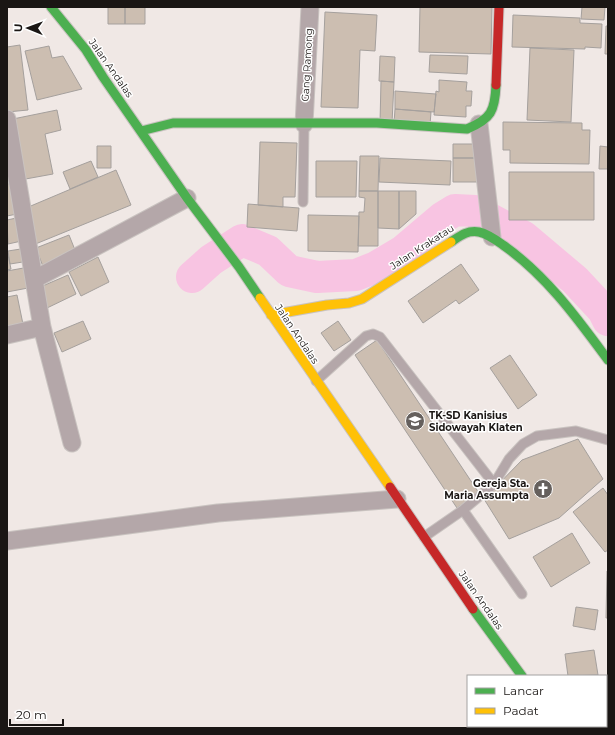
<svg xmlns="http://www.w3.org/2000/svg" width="615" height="735" viewBox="0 0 615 735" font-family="Montserrat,sans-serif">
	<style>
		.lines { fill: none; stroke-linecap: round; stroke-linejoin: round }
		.river { stroke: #f8c4e2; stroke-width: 32 }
		.building { fill: #ccbeb1; stroke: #a5a09d }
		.lane-casing { stroke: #c9c3c0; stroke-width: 11 }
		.street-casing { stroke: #c9c3c0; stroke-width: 19 }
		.fast-casing { stroke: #c9c3c0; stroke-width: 11 }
		.slow-casing { stroke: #c9c3c0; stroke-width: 11 }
		.jam-casing { stroke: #c9c3c0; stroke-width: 11 }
		.lane { stroke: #b4a7a9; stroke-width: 9 }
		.street { stroke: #b4a7a9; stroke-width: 17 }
		.fast { stroke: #4caf50; stroke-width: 9 }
		.slow { stroke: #ffc107; stroke-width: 9 }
		.jam { stroke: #c62828; stroke-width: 9 }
		.labels { text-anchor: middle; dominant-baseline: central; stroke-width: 3; stroke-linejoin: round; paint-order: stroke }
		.street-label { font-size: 10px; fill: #1a1614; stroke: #fff }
		.poi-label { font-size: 10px; font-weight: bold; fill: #1a1614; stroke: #fff; text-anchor: start }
	</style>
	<rect width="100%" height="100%" fill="#f0e8e5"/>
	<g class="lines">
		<path class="river" d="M192,277l19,-17 31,-20 26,11 21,20 28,6 39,-2 20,-8 27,-16 39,-33 13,-8 20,1 49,26 51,43 28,30 5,10"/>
	</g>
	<path class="building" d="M108,7h17v17h-17z
		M125,7h20v17h-20z
		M420,7h72l-1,47 -72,-2z
		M582,7h23l-1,13 -23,-1z
		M325,12l52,3 -2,36 -15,-1 -2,58 -37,-1z
		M513,15l67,3v5l22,1 -1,24 -16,-1v2l-73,-2z
		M606,26h2v28h-3z
		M20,45l8,65 -21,2v-65z
		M49,46l3,12 11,-2 19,33 -45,11 -12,-49z
		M530,48l44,2 -3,72 -44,-2z
		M430,55l38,1 -1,18 -38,-2z
		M380,56l15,1 -1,25 -15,-1z
		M439,80l28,2 -1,9h6l-1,15h-5v11l-32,-2 2,-24 3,1z
		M381,81l13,1 -2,41h-12z
		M395,91l41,3 -2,18 -39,-3z
		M395,109l36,3 -1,13 -36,-2z
		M57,110l4,20 -16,4 8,40 -33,6 -12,-60z
		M503,122l79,1v7h8l-1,34 -79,-1v-13h-7z
		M260,142l37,1 -2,54h-12v10l-25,-2z
		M453,144h28v14h-28z
		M97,146h14v22h-14z
		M600,146l8,1v22h-9z
		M360,156h19l-1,35h-19z
		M380,158l71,3 -1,24 -71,-3z
		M453,158h28v24h-28z
		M91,161l7,16 -28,12 -7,-17z
		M316,161h41l-1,36h-40z
		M116,170l15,35 -98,40 -7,-37z
		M509,172h85v48h-85z
		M16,183l6,30 -15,3v-32z
		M359,191h19v55h-20l1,-34h5l1,-14 -6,-1z
		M378,191h21v38l-21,-1z
		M399,191h17v23l-17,15z
		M248,204l51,4 -2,23 -50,-4z
		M308,215l51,1 -1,36 -50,-1z
		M21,217l5,23 -18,4 -1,-24z
		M69,235l8,20 -32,17 -9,-24z
		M27,248l2,13 -19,3 -2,-13z
		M7,255h1l3,14 -4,1z
		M98,257l11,25 -28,14 -12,-24z
		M461,264l18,26 -20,14 -3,-4 -33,23 -15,-22z
		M29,267l-1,21 -21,4v-21z
		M68,275l8,19 -29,14 -9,-20z
		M17,295l7,34 -17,4v-36z
		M83,321l8,18 -29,13 -8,-19z
		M338,321l13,19 -17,11 -13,-18z
		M377,340l102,153 -22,15 -102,-153z
		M510,355l27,40 -19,14 -28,-41z
		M578,439l25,40 -44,39 -50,21 -25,-40 38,-39z
		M603,488l5,7v55l-3,2 -32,-40z
		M572,533l18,30 -39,24 -18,-30z
		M607,571h1v47h-2z
		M576,607l22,3 -3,20 -22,-4z
		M594,650l4,25 -30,1 -3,-22z
		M606,689h2v25h-2z
		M606,719h2v9h-7v-2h5z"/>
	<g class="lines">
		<g class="lane-casing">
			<path id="lane" d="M303,202l1,-78
				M316,381l50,-45 7,-2 7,3 114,147
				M463,510l59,84
				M424,537l39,-27 31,-26 15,-25 14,-15 14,-8 39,-5 32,9"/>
		</g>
		<g class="street-casing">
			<path id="street" d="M7,119l35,208 30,116
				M304,124l6,-117
				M479,124l13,113
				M35,279l152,-81
				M7,335l35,-8
				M7,541l211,-28 179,-14"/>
		</g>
		<g class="fast-casing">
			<path id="fast" d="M51,7l35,43 17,27 84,121 52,69 21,31
				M141,131l32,-8h204l90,6c24,-10 28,-18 29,-44
				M451,242c9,-6 16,-12 28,-10 9,2 17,8 24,13 43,30 74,73 105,115
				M473,609l49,67
				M556,726l1,2"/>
		</g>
		<g class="slow-casing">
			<path id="slow" d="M260,298l130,189
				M271,315l56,-10 22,-2 13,-4 89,-57"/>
		</g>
		<g class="jam-casing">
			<path id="jam" d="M496,85l3,-78
				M390,487l83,122"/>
		</g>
		<use href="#lane" class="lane"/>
		<use href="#street" class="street"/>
		<use href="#fast" class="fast"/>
		<use href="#slow" class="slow"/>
		<use href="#jam" class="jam"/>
	</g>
	<defs>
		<g id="school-disc" transform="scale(1)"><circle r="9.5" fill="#65605d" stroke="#fff"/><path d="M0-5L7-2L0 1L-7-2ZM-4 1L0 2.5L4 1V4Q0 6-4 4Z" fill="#fff"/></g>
		<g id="church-disc" transform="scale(1)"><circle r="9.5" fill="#65605d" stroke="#fff"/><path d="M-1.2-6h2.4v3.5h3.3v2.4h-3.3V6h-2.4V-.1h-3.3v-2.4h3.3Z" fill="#fff"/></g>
	</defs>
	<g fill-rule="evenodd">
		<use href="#school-disc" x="415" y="421"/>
		<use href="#church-disc" x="543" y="489"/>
	</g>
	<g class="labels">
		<g class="street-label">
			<text transform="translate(307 65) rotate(-87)">Gang Ramong</text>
			<text transform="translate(111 68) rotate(55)">Jalan Andalas</text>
			<text transform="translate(422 247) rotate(-33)">Jalan Krakatau</text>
			<text transform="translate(297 334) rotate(56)">Jalan Andalas</text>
			<text transform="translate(481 600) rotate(55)">Jalan Andalas</text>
		</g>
		<g class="poi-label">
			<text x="429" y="415">TK-SD Kanisius<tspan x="429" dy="12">Sidowayah Klaten</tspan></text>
			<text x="529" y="483" text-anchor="end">Gereja Sta.<tspan x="529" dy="12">Maria Assumpta</tspan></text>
		</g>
	</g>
	<rect width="615" height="735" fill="none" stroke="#1a1614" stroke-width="16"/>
	<rect x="467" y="675" width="140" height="52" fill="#ffffff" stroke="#a3a2a1"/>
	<rect x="475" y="688" width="20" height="6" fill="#4caf50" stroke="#a3a2a1"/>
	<text x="503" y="695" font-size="12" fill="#1a1614">Lancar</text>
	<rect x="475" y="708" width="20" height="6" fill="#ffc107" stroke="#a3a2a1"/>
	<text x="503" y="715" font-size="12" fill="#1a1614">Padat</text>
	<g transform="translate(28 28) rotate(271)" stroke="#ffffff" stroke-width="3" paint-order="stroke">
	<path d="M0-3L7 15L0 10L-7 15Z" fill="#1a1614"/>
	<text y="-6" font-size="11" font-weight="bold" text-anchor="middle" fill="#1a1614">U</text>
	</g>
	<path d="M10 719v6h53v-6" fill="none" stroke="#1a1614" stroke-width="2"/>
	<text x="16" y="719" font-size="12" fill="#1a1614" stroke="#ffffff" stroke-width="3" paint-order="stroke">20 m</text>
</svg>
